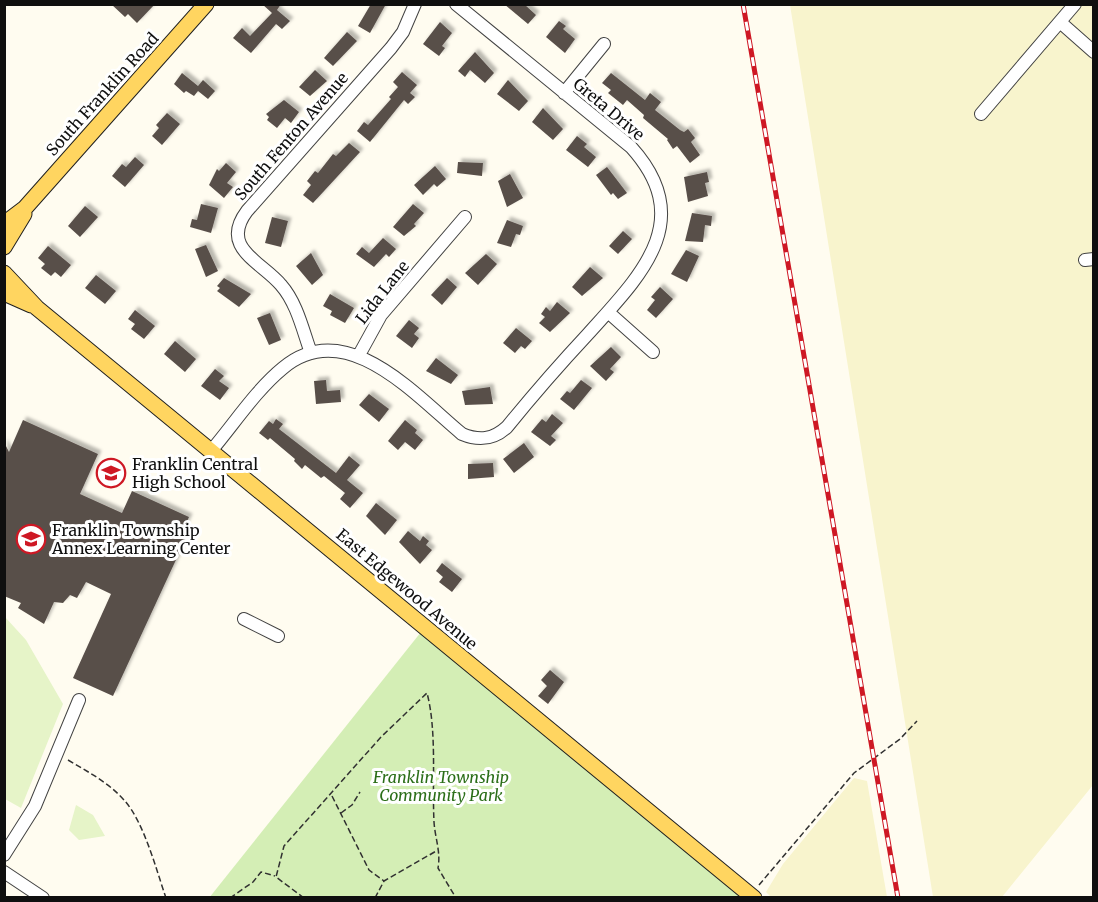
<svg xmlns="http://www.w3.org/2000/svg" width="1098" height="902" viewBox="0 0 1098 902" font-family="Merriweather,serif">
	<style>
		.farmland { fill: #f8f4cd }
		.green { fill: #d4eeb5 }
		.pitch { fill: #e6f4c8 }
		.building { fill: #594f4a; filter: url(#shadow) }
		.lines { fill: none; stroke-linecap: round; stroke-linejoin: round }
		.minor-casing { stroke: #424242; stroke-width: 14 }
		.major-casing { stroke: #202020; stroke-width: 17 }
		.path { stroke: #313131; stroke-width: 1.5; stroke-dasharray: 6 3; stroke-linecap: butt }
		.minor { stroke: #fff; stroke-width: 12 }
		.major { stroke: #ffd560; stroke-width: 15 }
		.rail-casing { stroke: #ce1824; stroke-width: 5 }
		.rail { stroke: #fff; stroke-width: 3; stroke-dasharray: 9; stroke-linecap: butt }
		.labels { text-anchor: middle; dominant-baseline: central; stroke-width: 6; stroke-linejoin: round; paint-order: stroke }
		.street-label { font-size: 16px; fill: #0f0f0f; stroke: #fff }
		.poi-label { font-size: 16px; fill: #0f0f0f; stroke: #fff; text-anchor: start }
		.park-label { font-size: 16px; font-style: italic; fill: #2b6e18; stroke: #fff }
	</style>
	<defs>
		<filter id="shadow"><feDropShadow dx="3.5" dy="-3.5" stdDeviation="1.5" flood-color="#0004"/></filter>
	</defs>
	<rect width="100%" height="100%" fill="#fffcf0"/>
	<path class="farmland" d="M790,5h303v780l-91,112h-69z
		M854,778l13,3 20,116h-116l-5,-5 17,-28z"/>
	<path class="green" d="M425,627l317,271h-533z"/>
	<path class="pitch" d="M5,617l21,23 37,64 -42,104 -16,-9z
		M76,805l17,10 12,21 -26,4 -10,-10z"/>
	<path class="building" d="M111,4h44l-18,19 -9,-9 -3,3z
		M262,4h19l-4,6 13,11 -8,8 -6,-5 -25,29 -18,-15 9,-10 8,8 22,-23z
		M371,4h15l-16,29 -12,-7z
		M504,4h20l12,11 -8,9z
		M559,21l7,5 -3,3 12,10 -10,14 -19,-16z
		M440,22l12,11 -10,13 3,2 -6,8 -16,-12z
		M347,32l10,9 -24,25 -9,-8z
		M475,52l19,21 -9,10 -15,-13 -5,7 -7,-6z
		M315,70l12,11 -17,15 -11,-9z
		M402,72l15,13 -7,8 5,4 -7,7 -4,-4 -34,42 -13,-11 7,-9 4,3 23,-26 -2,-2 9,-10 -5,-5z
		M182,73l16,13 5,-6 12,11 -7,8 -10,-8 -4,5 -8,-5 -2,2 -10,-9z
		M611,73l34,27 5,-7 11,9 -6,8 25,20 4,2 4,-3 7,9 -4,4 9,13 -10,8 -13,-17 -4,3 -6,-9 1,-1 -25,-21 1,-3 -17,-15 -4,5 -15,-12 3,-3 -9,-7z
		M508,80l20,21 -9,10 -22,-17z
		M284,100l15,12 -8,11 -6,-5 -8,10 -10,-8 2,-3 -3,-3z
		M543,108l20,21 -10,11 -21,-18z
		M167,113l13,11 -18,21 -10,-9 7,-8 -3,-3z
		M577,136l10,8 -3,3 12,10 -8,10 -22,-17z
		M349,143l11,9 -47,51 -10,-8 8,-10 -4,-4 8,-10 3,2 15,-19 3,2z
		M135,157l9,8 -19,22 -13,-11 10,-12 4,3z
		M458,162l25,1 -1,13 -25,-3z
		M226,163l10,9 -9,11 6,4 -9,11 -15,-13 8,-16 2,2z
		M435,166l11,13 -9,8 -3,-3 -11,11 -9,-10z
		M607,167l20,26 -9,6 -5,-6 -2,2 -15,-20z
		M707,172l2,10 -4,1 3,13 -20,6 -4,-25z
		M510,174l13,24 -16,9 -9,-26z
		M201,204l17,4 -7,25 -21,-6 2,-8 5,1z
		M413,204l11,9 -10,11 2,2 -12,10 -11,-9z
		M85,206l13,11 -18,20 -12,-11z
		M692,213l20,3 -1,10 -6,-1 -2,17 -18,-1z
		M272,217l16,4 -7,26 -16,-4z
		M507,220l16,6 -3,9 -4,-1 -5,13 -14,-4z
		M623,231l9,8 -14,15 -9,-8z
		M383,238l13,11 -7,8 -3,-3 -12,13 -18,-13 6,-7 7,6z
		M206,245l12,26 -12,6 -11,-28z
		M48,246l23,19 -10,12 -6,-5 -4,4 -10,-8 4,-4 -7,-6z
		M686,250l13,6 -12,26 -16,-8z
		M311,253l12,22 -11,10 -16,-19z
		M486,254l11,10 -19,21 -13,-12z
		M590,267l13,11 -21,18 -10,-9z
		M96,275l20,16 -11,13 -20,-16z
		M224,278l27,16 -12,13 -22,-16 3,-3 -3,-2z
		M447,278l10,9 -15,18 -11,-10z
		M660,287l13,12 -17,19 -9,-8 8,-10 -4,-3z
		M330,294l24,14 -9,15 -15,-8 2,-4 -9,-5z
		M557,302l13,11 -20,19 -11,-9 6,-6 -4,-3 5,-7 4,4z
		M135,310l20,16 -11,13 -13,-10 4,-5 -7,-5z
		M270,313l11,27 -12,5 -12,-27z
		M409,320l10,8 -5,6 5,4 -7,10 -16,-12z
		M516,328l16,13 -7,8 -4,-3 -6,7 -12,-10z
		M175,341l21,18 -11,13 -21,-18z
		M611,347l10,10 -11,12 4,3 -8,9 -16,-15z
		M436,358l22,17 -7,9 -25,-13z
		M215,369l9,7 -5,5 10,7 -9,12 -19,-14z
		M326,380l1,11 13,-1 1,12 -25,2 -2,-23z
		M581,380l11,8 -18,22 -14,-11 7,-8 3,2z
		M490,387l3,17 -28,1 -3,-14z
		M369,394l20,15 -10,13 -20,-17z
		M552,414l11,9 -12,13 5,4 -6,6 -19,-14 11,-13 4,3z
		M276,419l7,5 -4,5 57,44 13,-17 11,9 -13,15 16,13 -13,15 -10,-9 5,-6 -21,-17 -3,2 -16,-13 -3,4 -8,-8 1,-2 -25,-21 -2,2 -9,-7 10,-12 4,3z
		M23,420l75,34 -18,40 42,19 10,-22 57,26 -7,16 5,3 -74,160 -40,-18 38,-84 -25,-12 -9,16 -7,-3 -7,8 -9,-1 -10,22 -26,-16 3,-5 -17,-7v-154l5,10z
		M405,420l12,10 -2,3 8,7 -8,10 -10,-8 -7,8 -10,-9z
		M524,443l10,14 -20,16 -11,-14z
		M493,463l1,14 -26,2v-15z
		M376,503l21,17 -12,15 -19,-19z
		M408,531l12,10 3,-5 6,5 -3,4 6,5 -12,14 -21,-22z
		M442,563l20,16 -10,13 -13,-10 4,-5 -7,-6z
		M550,670l14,12 -16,22 -10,-8 9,-10 -6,-6z"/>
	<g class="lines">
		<g class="minor-casing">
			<path id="minor" d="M1060,22l34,30
				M564,93l40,-49
				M981,114l94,-110
				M1085,260l9,-1
				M608,312l45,40
				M311,353c-8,-22 -14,-50 -30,-68 -19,-23 -62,-37 -34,-74l144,-163 12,-16 12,-28
				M359,355l22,-40 84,-98
				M211,451c23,-27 45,-61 72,-83 63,-53 133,28 179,66 17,7 31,6 45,-7 26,-32 53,-63 81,-93 52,-58 110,-113 43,-187l-175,-143
				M244,619l34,17
				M4,855l31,-49 44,-106
				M4,872l39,26"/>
		</g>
		<g class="major-casing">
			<path id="major" d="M4,224l21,-16 181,-204
				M4,247l20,-33
				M4,273l33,35 717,590
				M4,293l27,12"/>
		</g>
		<path class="path" d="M68,760c20,12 40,22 56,40 20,22 32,69 42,98
			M332,796l37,74 15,11
			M341,813l11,-8 8,-13
			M759,885l95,-112 46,-34 17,-18
			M230,898l23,-16 8,-10 14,4
			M304,898l-28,-21 8,-31 97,-109 46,-44c10,38 5,88 7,129 1,16 7,30 4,46l18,30
			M375,898l9,-17 54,-31"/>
		<use href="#minor" class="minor"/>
		<use href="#major" class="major"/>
		<g class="rail-casing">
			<path id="rail" d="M743,4l155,894"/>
		</g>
		<use href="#rail" class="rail"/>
	</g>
	<defs>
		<g id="school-ring" transform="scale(1.5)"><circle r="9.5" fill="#fff" stroke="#ce1824" stroke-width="1.5"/><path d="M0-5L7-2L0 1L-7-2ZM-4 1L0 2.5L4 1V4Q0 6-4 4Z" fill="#ce1824"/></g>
	</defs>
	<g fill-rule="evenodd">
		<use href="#school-ring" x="111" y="473"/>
		<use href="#school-ring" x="31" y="539"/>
	</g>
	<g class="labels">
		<g class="street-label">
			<text transform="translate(102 94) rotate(-48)">South Franklin Road</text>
			<text transform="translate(609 109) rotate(40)">Greta Drive</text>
			<text transform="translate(291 136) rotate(-49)">South Fenton Avenue</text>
			<text transform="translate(382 292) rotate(-52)">Lida Lane</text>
			<text transform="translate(407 589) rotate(40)">East Edgewood Avenue</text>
		</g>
		<g class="poi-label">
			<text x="132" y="464">Franklin Central<tspan x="132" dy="18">High School</tspan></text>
			<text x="52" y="530">Franklin Township<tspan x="52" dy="18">Annex Learning Center</tspan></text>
		</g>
		<g class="park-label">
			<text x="441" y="777">Franklin Township<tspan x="441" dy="18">Community Park</tspan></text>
		</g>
	</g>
	<rect width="1098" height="902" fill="none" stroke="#0f0f0f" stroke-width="12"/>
</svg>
